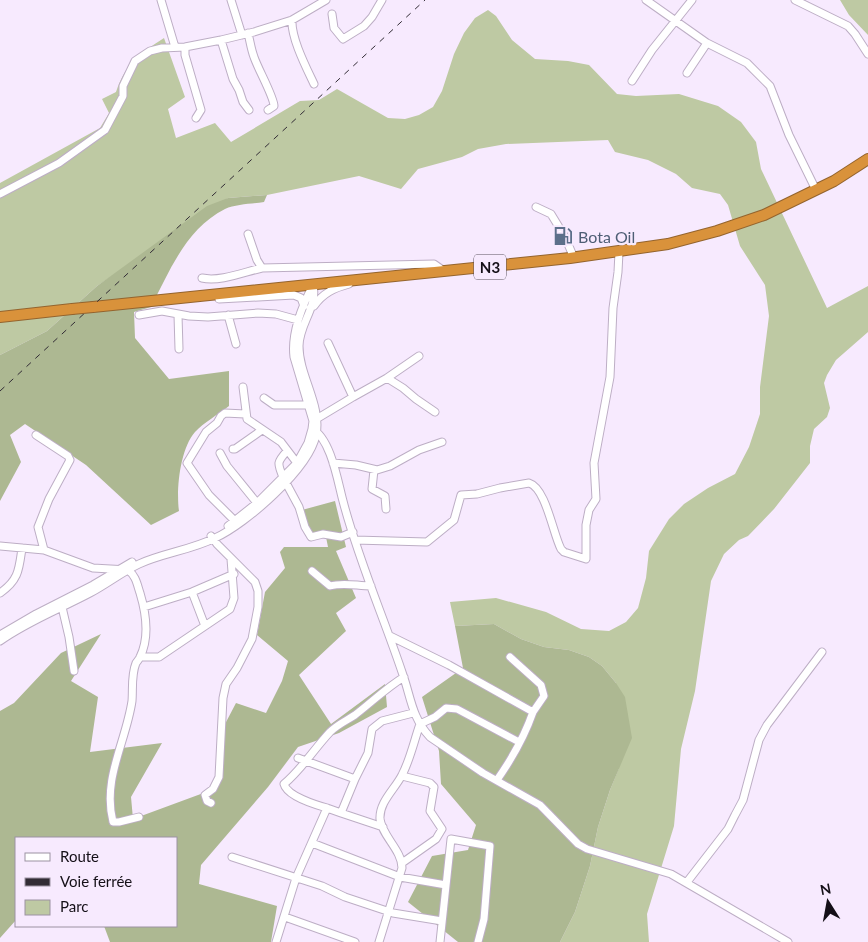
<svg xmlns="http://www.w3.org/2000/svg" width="868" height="942" viewBox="0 0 868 942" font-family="Lato,sans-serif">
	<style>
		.green { fill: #bec9a3 }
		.forest { fill: #adb892 }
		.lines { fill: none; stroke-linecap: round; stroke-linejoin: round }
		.minor-casing { stroke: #bdaec5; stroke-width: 9 }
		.highway-casing { stroke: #94642e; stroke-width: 12 }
		.minor { stroke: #fff; stroke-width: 7 }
		.highway { stroke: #d9923b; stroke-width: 10 }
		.rail { stroke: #322c35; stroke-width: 1; stroke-dasharray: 6 6; stroke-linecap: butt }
		.highway-bridge-casing { stroke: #94642e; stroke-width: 12; stroke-linecap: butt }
		.highway-bridge { stroke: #d9923b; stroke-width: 10 }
		.labels { text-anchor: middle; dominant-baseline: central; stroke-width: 4.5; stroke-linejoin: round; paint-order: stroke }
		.shield { fill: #f7eafe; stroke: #58515c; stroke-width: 1 }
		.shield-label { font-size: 15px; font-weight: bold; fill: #140f17 }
		.service-label { font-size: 16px; fill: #4e5e75; stroke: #f7eafe; text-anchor: start }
	</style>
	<rect width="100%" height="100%" fill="#f7eafe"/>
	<path class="green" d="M840,0h28v35l-19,-20z
		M488,10l8,6 16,24 23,19 33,2 21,4 28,29 19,2 43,-2 39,12 23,16 15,20 5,27 66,139 41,-22v46l-32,28 -9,15 -3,8 6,25 -3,9 -13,12 -4,17v17l-36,46 -26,27 -9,4 -15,14 -13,27 -16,110 -14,58 -7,77 -27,88 2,28h-89l15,-30 15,-46 8,-39 12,-37 9,-22 -3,-85 -14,-17 -13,-9 -20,-7 -25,-3 -23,-8 -27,-15 -39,2 -5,-24 46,-4 50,14 35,17 28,2 17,-9 12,-14 8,-30 3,-27 20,-32 15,-15 24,-16 27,-14 14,-27 11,-33v-27l9,-71 -4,-31 -25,-39 -12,-41 -8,-11 -28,-6 -16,-14 -28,-14 -33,-8 -7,-12 -102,4 -28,5 -16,8 -44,12 -17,20 -42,-13 -92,19 -39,3 -131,88 -50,45 -47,24v-172l100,-55 9,-15 -7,-14 14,-7c10,-29 23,-38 48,-54l21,59 -17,12 8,29 39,-15 16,19 69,-41 19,-1 18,-11 51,29 17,1 14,-4 14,-8 9,-16 12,-37 10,-21 11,-15z"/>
	<path class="forest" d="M267,195l-3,7c-12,2 -28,2 -39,7 -39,20 -55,61 -74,98l-17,5 1,26 34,41 60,-8v35c-10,8 -26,17 -34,26 -15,17 -19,58 -16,79l-28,14 -65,-60 -61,-41 -15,11 11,27 -21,39v-146l47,-24 50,-45 110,-80 21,-8z
		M335,501l11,46 -10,4 20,47 -20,15 10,18 -47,44 32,49 54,-40 2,23 -48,26 -41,14 -30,40 -67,78 -2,19 78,22 -6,36h-161l-6,-16h72v-88h-160v82l-16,18v-227l14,-8 47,-50 40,-19 -30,47 27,16 -8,55 72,-9 -31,54 2,22 84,-31 8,-64 11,-21 30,10 16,-32 6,-20 -31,-26 8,-43 20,-24 -5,-16 4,-5h44l-3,-15 -13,4 -10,-26z
		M494,624l27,15 23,8 25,3 20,7 13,9 14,17 9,14 7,41 -22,52 -12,37 -8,39 -15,46 -15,30h-102l-50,-40 24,-46 36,-6 8,-25 -35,-41 -2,-33 -17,-54 41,-29 -8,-42z"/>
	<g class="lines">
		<g class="minor-casing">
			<path id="minor" d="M161,0l14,47
				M231,0l11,35
				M646,0l61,43 40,20 23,23 19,49 27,55
				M795,0l53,26 7,8 13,20
				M332,14l2,14 9,11 21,-13 8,-9 10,-17
				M292,20c-1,18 14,47 22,64
				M248,33c2,8 3,16 6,24 4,12 20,40 20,49l-6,4
				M221,40l12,39 6,11 4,12 6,8
				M185,47v8l16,55 -5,8
				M687,73l20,-30
				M632,81l20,-31 40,-50
				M0,194l59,-31 46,-33 18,-34v-10l12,-25 15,-10 12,-3 23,-1 36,-7 33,-8 38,-12 34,-20
				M536,207l15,7 14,23 9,21
				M248,234l9,26 5,8 172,-4 10,7
				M202,278c18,4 42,-6 60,-10
				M219,299l75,-4 7,3 3,8
				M314,306c9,-13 20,-18 35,-22
				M139,315l23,-4 27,5 19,1 50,-4 18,1 22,6
				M178,315l1,34
				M228,315l8,29
				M328,343l25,54
				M387,378l32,-22
				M243,387l4,32 34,23 16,21
				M264,398l10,7h34
				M313,421l40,-24 34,-19 16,10 13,11 19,13
				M312,429c19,9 26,54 31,72 15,58 41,117 60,174 8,23 9,43 27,62l53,36 57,32 38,39 9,5 84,25 117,68
				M36,435l32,21 2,4 -21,39 -11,28 6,23
				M233,449h2l27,-19
				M220,453l7,13 30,37
				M333,463l23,2 21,5 13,-4 29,-16 23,-8
				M374,470l-2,19 13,7 1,13
				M283,477c-6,-14 -6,-15 4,-26
				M285,481l14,26 6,20 6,10 12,-3 18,3 12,-5
				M235,521l-26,-26 -22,-32 19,-31 11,-9 4,-7 4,-3 20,1
				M228,526l29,-23 40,-40 11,-20 4,-14 1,-8 -19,-64c-3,-24 8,-51 19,-72
				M211,536l6,8 38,38 3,9v16l-6,32 -15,29 -11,16 -3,14 -4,79 -6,12 -8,6 2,6 4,2
				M355,540l72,2 27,-22 7,-25 16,-1 23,-6 29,-5c17,5 24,51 32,66l3,3 22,7v-34l3,-15 7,-11 -2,-36 16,-86 3,-69 5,-36 1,-20
				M0,546l44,4 49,18 35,2c8,6 9,14 12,23 6,20 10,44 0,64 0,1 -4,6 -4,6 -5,12 -3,26 -4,38 -6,41 -30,78 -19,121h6l20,-5
				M312,571l18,15c14,-4 27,0 41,0
				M192,592l13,34
				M0,593c19,-13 19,-24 22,-45
				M62,607l7,30 5,34
				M144,607l48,-15 42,-18
				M0,635l36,-21 57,-29 39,-23
				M390,636l59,29 84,47c-8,23 -22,48 -36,68
				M0,641c28,-20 60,-32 90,-48 17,-9 32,-21 49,-29 24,-11 52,-14 76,-26 31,-14 94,-69 101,-103 6,-30 -17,-59 -17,-89 0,-22 19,-39 14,-61
				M140,657h19l71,-48 4,-11 -3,-39
				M510,657l31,28 3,11 -11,16
				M298,758l57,21
				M327,808c-11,-3 -40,-12 -43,-24 18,-15 30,-35 46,-52 8,-8 16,-11 25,-17 17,-13 31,-27 49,-38
				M341,813l42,14
				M312,843l88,34 46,8
				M232,857l90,29 23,11 48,16 49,8
				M402,863l34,-24 6,-10 -12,-18 4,-24 -4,-4 -28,-7
				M687,882l41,-53 7,-14 8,-15 16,-60 8,-15 55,-73
				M285,917l70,25
				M276,942l20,-64 31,-70 14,5 14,-34 13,-26 4,-24 10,-8 31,-8
				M379,942l23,-74c0,-18 -20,-32 -22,-49 -1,-17 15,-30 22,-44 8,-15 12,-34 18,-51l15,-7 11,-9 11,1 62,33
				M440,942l11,-103 39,7 -6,73 -6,23"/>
		</g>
		<g class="highway-casing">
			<path id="highway" d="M93,307l477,-49 98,-14 49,-13 47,-16 70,-34 34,-22
				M0,317l72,-8"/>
		</g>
		<use href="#minor" class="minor"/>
		<use href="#highway" class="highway"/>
		<path class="rail" d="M0,391l425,-391"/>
		<g class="highway-bridge-casing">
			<path id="highway-bridge" d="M72,309l21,-2"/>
		</g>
		<use href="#highway-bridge" class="highway-bridge"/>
	</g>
	<defs>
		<g id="fuel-bare" transform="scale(1.5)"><path d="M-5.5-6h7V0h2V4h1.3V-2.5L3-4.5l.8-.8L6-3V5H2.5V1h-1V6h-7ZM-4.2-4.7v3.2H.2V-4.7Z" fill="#5c6f8a" stroke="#f7eafe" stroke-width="2.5" paint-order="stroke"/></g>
	</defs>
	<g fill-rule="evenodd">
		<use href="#fuel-bare" x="563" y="236"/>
	</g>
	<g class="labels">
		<rect class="shield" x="474" y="254.5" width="32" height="25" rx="4"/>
		<g class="shield-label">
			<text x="490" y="267">N3</text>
		</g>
		<g class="service-label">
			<text x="578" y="236">Bota Oil</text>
		</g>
	</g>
	<rect x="15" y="837" width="162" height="90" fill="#f7eafe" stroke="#9c92a2"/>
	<rect x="25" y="853" width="25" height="8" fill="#ffffff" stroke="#9c92a2"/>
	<text x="60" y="862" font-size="15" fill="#140f17">Route</text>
	<rect x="25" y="878" width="25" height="8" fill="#322c35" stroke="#9c92a2"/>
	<text x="60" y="887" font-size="15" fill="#140f17">Voie ferrée</text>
	<rect x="25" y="900" width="25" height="15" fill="#bec9a3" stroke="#9c92a2"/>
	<text x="60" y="912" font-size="15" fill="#140f17">Parc</text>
	<g transform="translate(828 902) rotate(349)" stroke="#f7eafe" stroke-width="4" paint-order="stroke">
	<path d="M0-4L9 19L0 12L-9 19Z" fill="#140f17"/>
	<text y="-8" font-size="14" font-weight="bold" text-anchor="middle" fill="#140f17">N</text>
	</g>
</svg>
